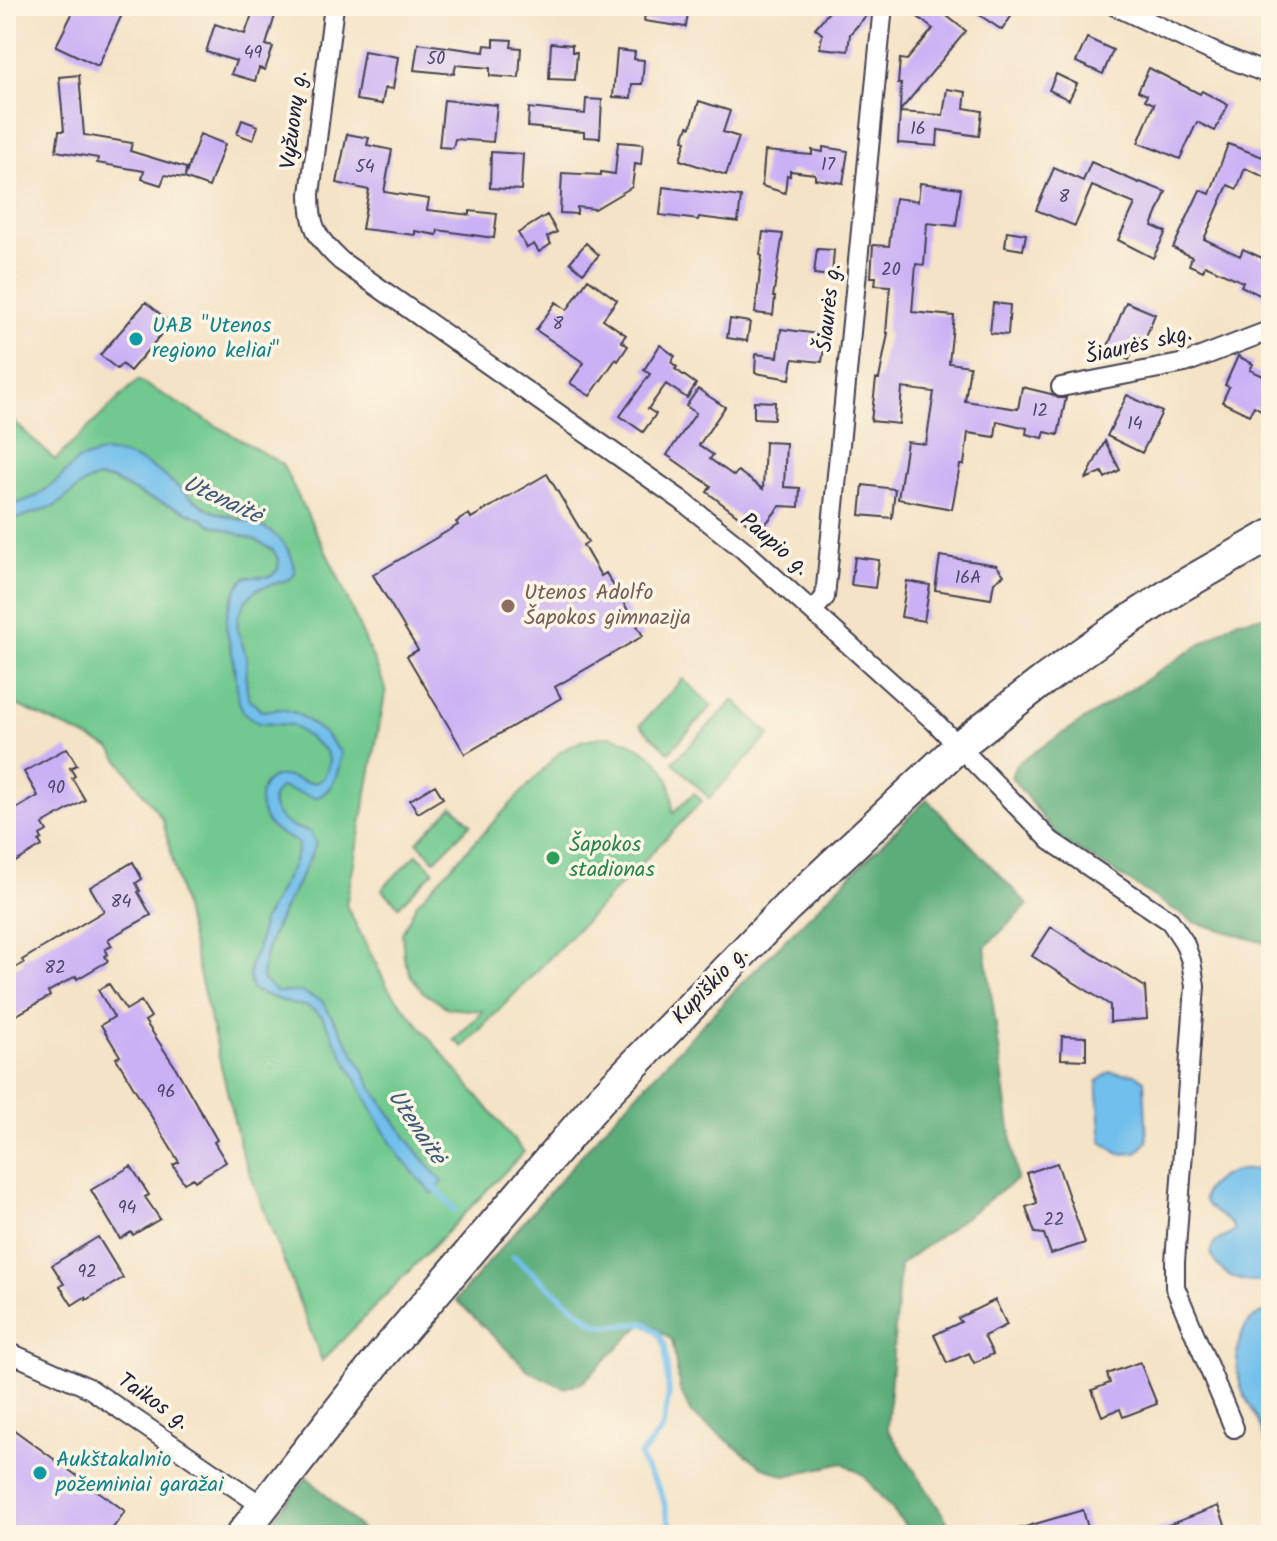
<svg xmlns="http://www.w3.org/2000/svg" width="1277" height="1541" viewBox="0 0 1277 1541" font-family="Kalam,sans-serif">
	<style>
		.green { fill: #71c98f; stroke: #4a7665; stroke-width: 2 }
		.forest { fill: #5cad7a; stroke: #3f685a; stroke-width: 2 }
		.water { fill: #71bfec; stroke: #4a7094; stroke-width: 2 }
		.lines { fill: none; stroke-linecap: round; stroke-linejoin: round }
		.stream { stroke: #71bfec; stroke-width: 6 }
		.building { fill: #cab0f5 }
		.minor-casing { stroke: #423f50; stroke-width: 22 }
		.primary-casing { stroke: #423f50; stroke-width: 34 }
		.minor { stroke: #fff; stroke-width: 18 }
		.primary { stroke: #fff; stroke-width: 30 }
		.culture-dot { fill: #0f9aa8; stroke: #fcf5e5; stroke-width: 3 }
		.education-dot { fill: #8d6e63; stroke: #fcf5e5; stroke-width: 3 }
		.leisure-dot { fill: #2e9e5b; stroke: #fcf5e5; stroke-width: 3 }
		.labels { text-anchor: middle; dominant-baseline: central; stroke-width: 7; stroke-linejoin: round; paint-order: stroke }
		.number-label { font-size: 18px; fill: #4c466a }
		.street-label { font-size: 22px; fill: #22223b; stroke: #fcf5e5 }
		.culture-label { font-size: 22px; fill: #0d838f; stroke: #fcf5e5; text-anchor: start }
		.education-label { font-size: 22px; fill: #785e54; stroke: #fcf5e5; text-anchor: start }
		.leisure-label { font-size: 22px; fill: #27864d; stroke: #fcf5e5; text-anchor: start }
		.water-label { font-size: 24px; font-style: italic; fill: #3e5979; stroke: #fcf5e5 }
	</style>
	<rect width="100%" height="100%" fill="#fcf5e5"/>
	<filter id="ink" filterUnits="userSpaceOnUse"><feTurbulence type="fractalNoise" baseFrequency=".0125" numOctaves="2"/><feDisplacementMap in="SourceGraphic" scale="16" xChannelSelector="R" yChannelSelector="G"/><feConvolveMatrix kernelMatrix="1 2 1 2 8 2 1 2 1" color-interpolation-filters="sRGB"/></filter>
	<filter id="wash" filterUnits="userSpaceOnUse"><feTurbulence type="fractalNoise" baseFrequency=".006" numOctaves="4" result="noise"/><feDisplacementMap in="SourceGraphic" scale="32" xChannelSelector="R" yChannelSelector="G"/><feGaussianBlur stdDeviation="1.8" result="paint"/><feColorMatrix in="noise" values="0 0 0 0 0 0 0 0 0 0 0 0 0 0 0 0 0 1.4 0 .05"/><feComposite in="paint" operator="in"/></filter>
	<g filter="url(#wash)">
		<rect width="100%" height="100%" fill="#f4e3c6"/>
		<path class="green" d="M138,380l144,84 53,106 51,119 -40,216 42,83 136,164 -202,209 -81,-211 -78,-330 -53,-72 -104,-48v-178l49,-16 31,-24 12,-4 13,1 35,18 32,11 25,11 7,5 48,17 16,10 5,10 -1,8 -5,6 -7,2h-20c-21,24 -23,46 -14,76 2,6 1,12 2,18 5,17 17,36 24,52l34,2 33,25 5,11c-2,5 -4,14 -7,18 -11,11 -36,-7 -50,-1 -4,2 -7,5 -10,8l13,44 22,13v5l-5,17 -31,58 -4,25 -7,14 -2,16 3,12 39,14 16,2 15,10 41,76 79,90 -34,-42 -35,-51 -20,-38 -31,-50 -21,-9h-24l-15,-13c3,-50 37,-90 54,-136 -4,-4 -10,-12 -15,-14 -2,-1 -5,-1 -7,-1 -18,-8 -31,-27 -13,-41l35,11c18,-7 23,-26 25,-45l-16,-19 -27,-20 -16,-5 -21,2 -13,-14 -2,-16 1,-23 -10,-29 1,-13 8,-16 11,-11 33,-10 5,-5 -50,-54 -31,-8 -32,-20 -34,-27 -70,-5 -20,20 -21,16 -31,12v-94l49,46z
			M683,679l29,27 -43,46 -29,-27z
			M734,700l36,35 -61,63 -36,-36z
			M611,736c30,8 57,25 61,58 1,6 0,13 1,19l21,-20 8,8 -239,246 -9,-7 29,-29 -35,-3 -25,-16 -12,-16 -7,-18 -2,-25 15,-30 143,-151c19,-12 29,-14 51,-16z
			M453,806l18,18 -36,36 -18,-18z
			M417,854l17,17 -35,35 -17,-17z"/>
		<path class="forest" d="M1271,616v329l-77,-23 -105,-66 -27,-14 -51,-65 5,-13 222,-144z
			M927,799l101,106 -43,42 32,232 -117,86 -13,163 69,107h-43l-50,-60 -20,-12 -58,13 -24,-10 -70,-53 -11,-23 -8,-50 -26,-20 -63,62 -19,6 -35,-17 -73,-71 156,-180 126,-133z
			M307,1477l60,58h-107z"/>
		<path class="water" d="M104,452c15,2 28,4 42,12 24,12 41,35 66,47 19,9 41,9 59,21 14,10 24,25 24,42l-5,5 -33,10 -11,11 -8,16 -1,13 10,29 -1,23 2,16 13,14 21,-2 16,5 27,20 16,19c-2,19 -7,37 -25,45l-35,-11c-19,15 -3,34 15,41 5,2 10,2 14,4l6,11c-17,46 -52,85 -54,136l15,13h24l21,9 31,50 20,38 35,51 34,42 -10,12 -32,-37 -18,-29 -60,-112 -15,-10 -15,-2 -40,-14 -3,-12 2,-16 7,-14 4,-25 31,-58 5,-17v-5c-10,-6 -26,-12 -32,-22 -8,-14 -10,-36 8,-44 14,-5 29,9 43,5 9,-3 10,-14 13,-21l-5,-11 -33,-25 -34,-2 -14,-10 -5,-11 -6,-45 -7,-29 2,-18 10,-24 8,-9h20l7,-2 5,-6 1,-8 -5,-10 -16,-10 -48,-17 -7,-5 -25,-11 -32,-11 -35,-18 -13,-1 -12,4 -31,24 -49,16v-14l31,-12 21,-16 20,-20z
			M1110,1072l25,2 9,6 3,62 -10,11 -18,1 -17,-12 -5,-61z
			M1261,1169l10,3v108c-19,5 -39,1 -53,-14 -4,-5 -8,-11 -6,-18 3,-11 18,-9 23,-19 -6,-11 -20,-14 -28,-24 -11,-16 16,-31 29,-34 7,-2 17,-1 25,-2z
			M1271,1311v152c-4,-14 -8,-28 -13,-42 -5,-11 -13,-22 -17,-34 -8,-28 -5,-71 30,-76z"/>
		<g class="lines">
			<path class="stream" d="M431,1183l24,27
				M514,1257l58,49 24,18 11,2 39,-3 13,11 6,12 4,48 -7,36 -22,26c4,14 14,23 20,35 8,16 4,30 17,44"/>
		</g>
		<g id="blocks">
			<path class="building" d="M76,6h50l-28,60 -42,-20z
				M255,6h23l-12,39 7,2 -8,23 -6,-2 -4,13 -24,-7 5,-13 -30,-9 9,-28 30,10z
				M646,6h43l-3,21 -42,-6z
				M834,6h37v4l-21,24 -2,17 -28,-3 2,-14 -7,-6z
				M904,6h30l32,25 -66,80 1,-27h-3l2,-25 7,1 26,-31z
				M966,6h52l-16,24z
				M1087,38l26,12 -10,24 -27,-12z
				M494,39l18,1 -1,7 10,1 -2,30 -29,-2v-8l-34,-3 -2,9 -40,-4 4,-27 66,9 1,-7 9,1z
				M551,43l21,2v7h5l-2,28 -26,-1z
				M617,50l18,2 -1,7 10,1 -2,24h-10l-1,14 -18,-1z
				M364,51l34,6 -5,32 -8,-1 -3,16 -26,-4z
				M1149,68l51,26 2,-3 26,14 -13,26 -18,-9 -17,37 -23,-10v1l-19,-7 16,-39 -9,-4 2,-5 -9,-4z
				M1056,74l21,10 -8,16 -20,-10z
				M79,75l5,60 48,8 -2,8 56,17 -1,9 15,-43 25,10 -16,43 -25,-9 -19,-3 -4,10 -19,-6 2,-8 -47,-8 1,-5 -42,-7 3,-20h5l-5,-54z
				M947,89l19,3 -2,16 18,3 -3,25 -41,-6 -1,16 -39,-3 2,-31 43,3z
				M586,99l16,1 -2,38 -16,-1v-5l-56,-5 1,-19 56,6z
				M444,100l53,5 -4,37 -38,-3 -2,9 -14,-1z
				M699,101l31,10 -7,21 16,5 -13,38 -46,-15 6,-19 -3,-1 5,-14 3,1z
				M242,120l16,6 -5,14 -16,-6z
				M347,134l22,4 -2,7 25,5 -8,42 45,7 -2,11 43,5v-4l27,3 -3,24 -56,-8 -1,5 -22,-4v4l-53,-6 7,-39 -32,-7z
				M618,142l25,2 -2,21 -6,-1 -3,23 -37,22 -18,-2v7l-17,-1 2,-40 39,2v-3l14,2z
				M1228,144l43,16v20l-26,-12 -8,21 -9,-4 -24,54 36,17 3,-7 28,13v24l-5,12 -25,-12 2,-4 -38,-17 -2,6 -14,-6 3,-8 -19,-9 27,-58 10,4z
				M823,147l25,4 -5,32 -28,-4v-5l-25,-3v5l-3,-1 -2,18 -23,-7 3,-35 47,4v-5l11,2z
				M491,152l32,2 -2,36 -31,-2z
				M1091,162l48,21 1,-1 26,10 -14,34 14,6 -13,26 -35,-18 17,-36 -43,-18 -17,40 -39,-16 18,-42 29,13z
				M920,183l41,5 -5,38 -29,-3 -3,42 -8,-1 -4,48 42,4 -5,47 21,3 -5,35 53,8 4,-22 29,7 7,4h8l-8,37 -13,-3 -2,6 -17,-4 1,-6 -30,-7 -2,16 -27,-4 -4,32h-4l-8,44 -54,-10 9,-57 19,2 8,-52 -32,-4 -3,36 -28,-3 5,-42h3l9,-46h-2l4,-47 -15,-1 1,-8h-5l2,-32 16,1 6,-48 23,3z
				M663,187l78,10 -3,25 -39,-5 -1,3 -38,-5z
				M547,215l10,17 -10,5 4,7 -12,8 -5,-8 -7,4 -9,-15z
				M1007,231l19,3 -3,16 -18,-3z
				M763,232l20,2 -10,63h2l-2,18 -18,-2 7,-57 -2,-1z
				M586,243l13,12 -16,18 -13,-11z
				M817,249l17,1 -2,26 -18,-2z
				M588,279l29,21 -14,19 23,16 -5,6 7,5 -10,15 -2,-2 -26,37 -20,-13 14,-20 -48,-33 20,-28 11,8z
				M146,302l25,21 -41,48 -8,-7 -5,5 -17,-14z
				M1126,302l29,12 -10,25 -7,-2 -9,23 -23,-9z
				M993,303l17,2 -2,30 -18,-2z
				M730,319l20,3 -3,19 -20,-3z
				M781,329l45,6 -4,27 -29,-3 -3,20 -35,-6 1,-19 22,3z
				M660,345l15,11 -4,6 6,5 -2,2 21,15 -9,14 -21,-14 -18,25 8,5 -13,18 -23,-16 30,-42 -6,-4z
				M1238,356l15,8 -3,6 18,8 -5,10 7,3 -9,19 -7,-4 -5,9 -27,-13 7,-15 -4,-2z
				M698,389l27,18 -26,38 14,10 -3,4 24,17 4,-5 25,18 2,-47 21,1 -2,44 16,1 -1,19 -19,-1 -21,26 -52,-40 4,-6 -44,-31 29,-42 -10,-7z
				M1127,395l35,17 -20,41 -35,-17z
				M754,401l21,1 -1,17 -20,-1z
				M1105,441l15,29 -15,8 -3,-6 -16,7z
				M547,474l41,68 -5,3 18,31 5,-3 37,63 -88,51 6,11 -96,56 -58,-98 11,-6 -45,-75 85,-50 -2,-3 13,-8 2,4z
				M863,485l32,4 -3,29 -32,-3z
				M940,556l56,9 8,10 -10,7 -3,17 -56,-9z
				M855,557l24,3 -4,28 -24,-3z
				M907,581l23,4 -6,36 -23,-4z
				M67,748l10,17 -7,3 5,8 -3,2 13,22 -42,24 4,7 -7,4 2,4 -3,2 3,5 -30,18 -6,-9v-35l7,-4 -2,-4 27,-16 -14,-24z
				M435,785l8,13 -25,15 -8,-13z
				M133,862l9,17 -6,4 4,8 -2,1 13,23 -43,24 4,7 -7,3 3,5 -3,2 3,5 -31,18 -1,-3 -28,16 2,4 -44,25v-48l18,-10 -2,-3 82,-49 -14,-24z
				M1051,927l94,60 2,32 -37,3v-17l-78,-49z
				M109,984l17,26 15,-9 10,16 -6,4 29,44 43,75 -3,2 12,20 -31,19 -2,-3 -9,5 -11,-18 6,-3 -63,-104 4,-2 -19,-31 13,-8 -16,-27z
				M1062,1036l24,1v23l-25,-1z
				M1057,1163l28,80 -34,11 -7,-20 -9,-1 -9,-26 11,-4 -10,-30z
				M131,1166l18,29 -4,2 15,22 -27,16 -2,-3 -11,7 -29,-49z
				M98,1237l25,41 -37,22 -1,-3 -13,8 -12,-19 4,-2 -12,-19z
				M995,1300l12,25 -23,11 9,18 -19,9 -5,-10 -22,10 -13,-28 27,-13 -3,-4z
				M1140,1362l17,42 -34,13 -3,-8 -18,7 -10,-26 18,-7 -3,-9z
				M6,1424l119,87 -17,24h-102z
				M1218,1506l11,29h-84v-1z
				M1083,1510l7,25h-79v-4z"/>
		</g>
	</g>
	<g filter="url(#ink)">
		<use href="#blocks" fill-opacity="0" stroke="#423f50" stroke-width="2"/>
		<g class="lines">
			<g class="minor-casing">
				<path id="minor" d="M334,6l-24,188c0,33 7,45 31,67l340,239 63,50 190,171 117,120 119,80 14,21 7,19 4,25 -20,276v25l59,141
					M1115,6l105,49 51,20
					M1061,387l124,-24 86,-33
					M813,611l12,-14 58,-591
					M6,1351l83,37 175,119"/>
			</g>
			<g class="primary-casing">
				<path id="primary" d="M241,1535l141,-180 218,-255 186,-192 173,-162 85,-66 67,-48 69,-45 91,-52"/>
			</g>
			<use href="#minor" class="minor"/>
			<use href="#primary" class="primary"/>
		</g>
	</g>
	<g class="culture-dot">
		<circle cx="136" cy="339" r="8"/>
		<circle cx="40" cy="1473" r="8"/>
	</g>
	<circle class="education-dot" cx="508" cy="606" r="8"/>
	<circle class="leisure-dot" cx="553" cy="858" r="8"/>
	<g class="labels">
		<g class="number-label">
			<text x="253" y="53">49</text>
			<text x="436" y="59">50</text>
			<text x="918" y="129">16</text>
			<text x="828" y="165">17</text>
			<text x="365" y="167">54</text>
			<text x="1064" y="197">8</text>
			<text x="891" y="270">20</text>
			<text x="558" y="324">8</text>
			<text x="1040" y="411">12</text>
			<text x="1135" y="424">14</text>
			<text x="968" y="578">16A</text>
			<text x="56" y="788">90</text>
			<text x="121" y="902">84</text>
			<text x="55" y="968">82</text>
			<text x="166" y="1092">96</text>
			<text x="127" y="1208">94</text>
			<text x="1054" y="1220">22</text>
			<text x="87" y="1272">92</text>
		</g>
		<g class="street-label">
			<text transform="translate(295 120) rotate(-83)">Vyžuonų g.</text>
			<text transform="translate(830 308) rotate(-84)">Šiaurės g.</text>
			<text transform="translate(1139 346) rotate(-13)">Šiaurės skg.</text>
			<text transform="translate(774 545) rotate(41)">Paupio g.</text>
			<text transform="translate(711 986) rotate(-46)">Kupiškio g.</text>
			<text transform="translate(153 1402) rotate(35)">Taikos g.</text>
		</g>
		<g class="culture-label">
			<text x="152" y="326">UAB "Utenos<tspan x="152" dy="25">regiono keliai"</tspan></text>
			<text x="56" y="1460">Aukštakalnio<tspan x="56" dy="25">požeminiai garažai</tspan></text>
		</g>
		<g class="education-label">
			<text x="524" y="593">Utenos Adolfo<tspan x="524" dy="25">Šapokos gimnazija</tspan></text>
		</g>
		<g class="leisure-label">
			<text x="569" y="845">Šapokos<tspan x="569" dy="25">stadionas</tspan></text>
		</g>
		<g class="water-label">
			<text transform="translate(222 500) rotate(25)">Utenaitė</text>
			<text transform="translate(416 1127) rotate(56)">Utenaitė</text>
		</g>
	</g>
	<rect width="1277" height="1541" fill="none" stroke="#fcf5e5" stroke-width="32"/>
</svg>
